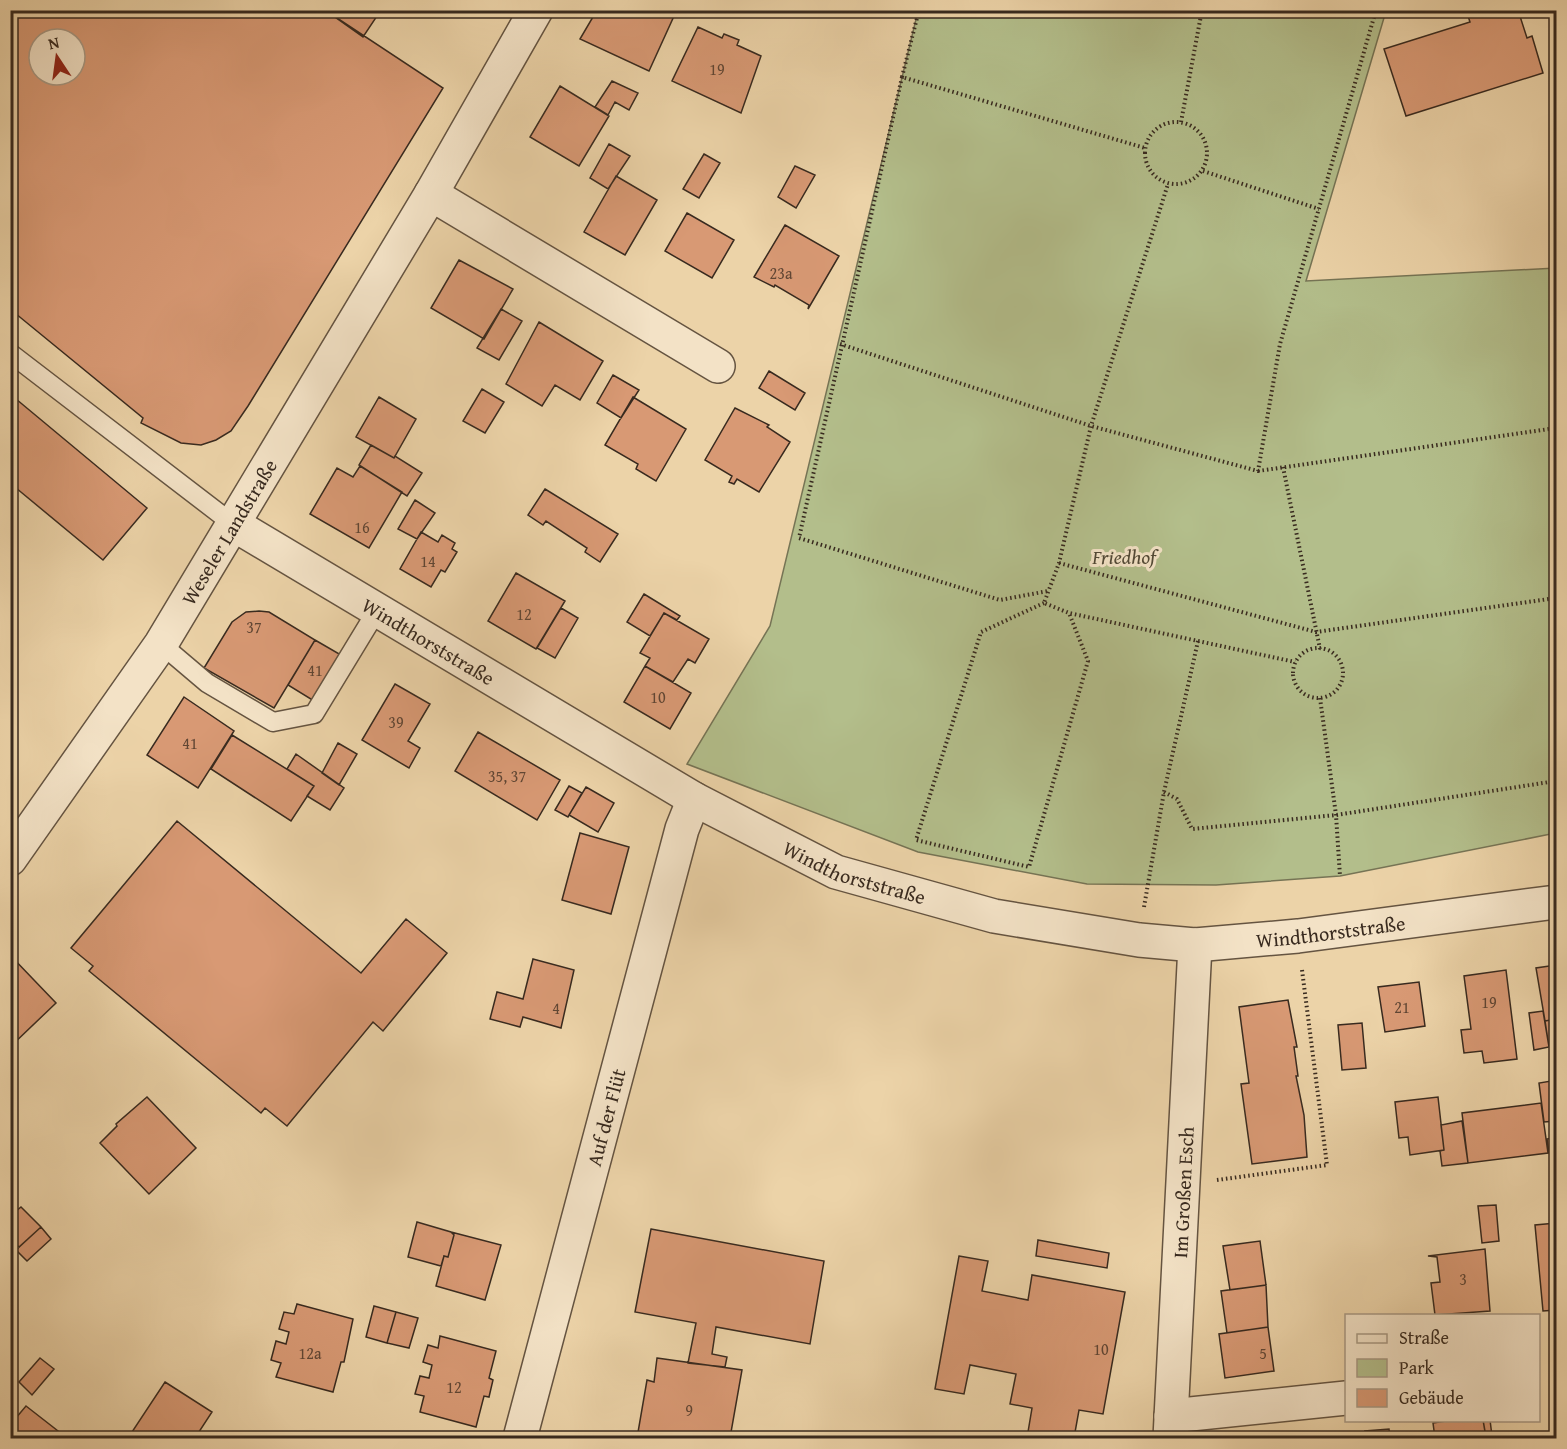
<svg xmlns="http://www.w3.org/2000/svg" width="1567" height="1449" viewBox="0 0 1567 1449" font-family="'Gentium Book Plus',serif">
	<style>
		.green { fill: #b3be8b; stroke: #767455; stroke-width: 1.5 }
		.building { fill: #d89974; stroke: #382a1f; stroke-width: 1.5; fill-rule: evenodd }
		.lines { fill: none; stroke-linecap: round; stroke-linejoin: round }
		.service-casing { stroke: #655441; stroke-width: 21 }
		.minor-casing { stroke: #655441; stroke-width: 36 }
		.tertiary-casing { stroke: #655441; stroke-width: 36 }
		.path { stroke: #382a1f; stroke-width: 4; stroke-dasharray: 1.5 3; stroke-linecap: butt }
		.service { stroke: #f3e2c6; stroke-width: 18 }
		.minor { stroke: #f3e2c6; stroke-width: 33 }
		.tertiary { stroke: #f3e2c6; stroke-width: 33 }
		.labels { text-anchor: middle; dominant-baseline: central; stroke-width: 6; stroke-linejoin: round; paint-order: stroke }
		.number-label { font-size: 16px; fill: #604634 }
		.street-label { font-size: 20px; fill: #382a1f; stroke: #f3e2c6 }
		.park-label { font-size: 20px; font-style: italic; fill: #514835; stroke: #f3e2c6 }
	</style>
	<rect width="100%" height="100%" fill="#ecd3a8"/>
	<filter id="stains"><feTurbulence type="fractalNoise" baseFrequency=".00333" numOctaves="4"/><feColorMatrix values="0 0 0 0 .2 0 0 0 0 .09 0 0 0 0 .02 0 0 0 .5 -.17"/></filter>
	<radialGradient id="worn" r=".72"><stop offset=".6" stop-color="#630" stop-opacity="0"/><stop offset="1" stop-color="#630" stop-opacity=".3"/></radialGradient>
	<path class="green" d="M918,11h468l-80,270 250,-13v565l-216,43 -124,9 -129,-1 -169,-32 -231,-88 83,-138z"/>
	<path class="building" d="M10,10h315l118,78 -195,318 -17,25 -15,9 -15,5 -20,-2 -40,-20 2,-5 -133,-109zM39,39h36v36h-36z
		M325,10h56l-18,27z
		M597,10h65l12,6 -25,55 -69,-32z
		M1466,10h52l9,28 5,-2 11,37 -137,43 -22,-67 86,-27z
		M698,27l24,11 2,-4 15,6 -2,5 24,11 -20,57 -69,-32z
		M612,81l26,12 -9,17 -14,-8 -7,13 -13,-8z
		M560,86l49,30 -30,50 -49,-29z
		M609,144l21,12 -22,33 -18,-11z
		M704,154l16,9 -21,35 -16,-9z
		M795,166l20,9 -19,33 -18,-11z
		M616,176l41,24 -32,55 -41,-23z
		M687,213l47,27 -22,38 -47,-27z
		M785,225l54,31 -31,53 1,-4 -34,-20 -1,2 -20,-10z
		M459,260l54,29 -29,50 -53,-31z
		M501,309l21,12 -23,39 -22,-12z
		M539,322l64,39 -23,39 -25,-15 -13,21 -36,-22z
		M769,371l36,22 -10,17 -36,-22z
		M613,375l26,15 -18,28 -24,-15z
		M482,389l22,13 -19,31 -22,-12z
		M10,394l137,114 -44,52 -93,-77z
		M379,397l37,22 -22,39 -38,-21z
		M633,397l53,32 -30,52 -20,-12 2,-5 -33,-19z
		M735,408l34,17 -2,2 23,15 -31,50 -22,-13 -3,5 -5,-2 3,-6 -27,-16z
		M371,445l23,13 1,-2 27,17 -15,23 -48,-31z
		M360,466l42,26 -33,56 -59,-34 27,-46 16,9z
		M545,489l73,45 -18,28 -15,-10 2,-4 -41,-27 -3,4 -15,-10z
		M415,500l20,13 -18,26 -19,-10z
		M421,532l17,10 4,-7 13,8 -3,6 5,3 -12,20 -4,-2 -10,17 -31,-18z
		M516,573l49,28 -29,48 -48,-28z
		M644,594l36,22 -3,4 -13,-7 -14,23 -23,-14z
		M561,608l17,10 -23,40 -18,-10z
		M259,611l10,1 46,28 -41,68 -70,-40 28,-46 14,-10z
		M664,613l45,26 -14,24 -7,-4 -15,23 -28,-16 5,-8 -10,-5z
		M315,640l26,15 -27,46 -26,-16z
		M645,666l46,27 -21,36 -46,-27z
		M395,684l35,20 -22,37 12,7 -11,20 -47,-28z
		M184,697l50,34 -36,57 -51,-33z
		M478,732l82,48 -23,40 -82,-49z
		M232,735l82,51 -23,35 -80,-52z
		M338,743l19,11 -18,31 -17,-12z
		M296,754l48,34 -14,22 -23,-14 7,-10 -27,-17z
		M569,786l13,7 -14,24 -13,-7z
		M586,787l28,16 -16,29 -29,-17z
		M177,821l184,152 45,-54 41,34 -64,78 -10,-9 -86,104 -22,-18 -4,5 -172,-142 4,-5 -22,-18z
		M580,833l49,14 -18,67 -49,-14z
		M10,955l46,48 -46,44z
		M533,959l41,11 -13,58 -38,-11 -3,10 -30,-8 7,-27 26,7z
		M1556,965v54l-11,2 -9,-53z
		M1506,970l11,89 -33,4 -2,-12 -18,2 -3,-23 10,-1 -7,-53z
		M1419,982l6,44 -40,6 -7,-45z
		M1288,1000l9,47h-3l4,29h-2l8,39 3,42 -55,7 -11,-80 8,-1 -10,-76z
		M1543,1011l6,36 -15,3 -5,-37z
		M1556,1019v27l-7,1 -4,-26z
		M1362,1023l4,45 -24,2 -4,-45z
		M1551,1081l1,8 4,-1v33l-12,1 -5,-39z
		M147,1097l49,51 -47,46 -49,-51 17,-17 -1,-2z
		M1438,1097l6,53 -34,5 -2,-18 -9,1 -4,-36z
		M1541,1103l7,50 -80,10 -6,-50z
		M1462,1121l6,42 -26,3 -2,-15 4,-1 -3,-25z
		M1556,1137v15l-7,1 -2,-14z
		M1496,1205l3,36 -17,2 -4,-37z
		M21,1207l20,20 -22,20 -9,-8v-23z
		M417,1222l34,10 3,3 -6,22 -4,-1 -3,10 -33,-9z
		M1556,1223v87l-13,1 -8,-86z
		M41,1227l10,12 -24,22 -11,-11z
		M651,1229l173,32 -14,83 -94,-17 -4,27 15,3 -2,10 -37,-4 8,-40 -61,-11z
		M451,1232l50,13 -16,55 -49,-14 8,-30 4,1 6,-22z
		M1038,1240l71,13 -2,15 -71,-12z
		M1260,1241l6,44 -36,5 -7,-44z
		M1485,1249l5,62 -55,4 -4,-32 9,-1 -3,-25 -9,-1z
		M959,1256l29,5 -6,30 46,9 4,-25 93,17 -22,122 -24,-4 -5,28h-47l5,-30 -22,-4 6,-30 -46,-9 -6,29 -29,-5z
		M1266,1285l2,42 -41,6 -6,-42z
		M297,1304l56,15 -9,43h-3l-8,30 -57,-15 5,-14 -10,-3 5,-19 10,3 3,-12 -10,-3 5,-17 10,2z
		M374,1306l22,6 -9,31 -21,-6z
		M396,1312l22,6 -9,30 -22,-5z
		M1268,1327l6,44 -49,7 -6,-44z
		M440,1336l56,15 -7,27 4,2 -4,17 -5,-1 -8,31 -56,-15 4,-16 -9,-2 5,-18 9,2 3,-13 -9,-3 5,-17 10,3z
		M40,1358l14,11 -22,26 -13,-13z
		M657,1358l85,12 -12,68h-93l10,-58 7,2z
		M165,1382l47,30 -17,26h-67z
		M26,1406l41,32h-57v-13z
		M1452,1420h31l3,18h-51l-2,-15z
		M1483,1420h7l2,16 -6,1z
		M1389,1429l1,9h-56l32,-4 -1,-3z"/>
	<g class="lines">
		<g class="service-casing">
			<path id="service" d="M10,353l223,171
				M161,644l46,39 66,39 41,-8 62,-102"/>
		</g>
		<g class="minor-casing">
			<g id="minor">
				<path d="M431,194l287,172"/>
				<path id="s1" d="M233,524l461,275 142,73 158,44 145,24 56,5 103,-9 258,-34"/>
				<path d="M1171,1416l175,-18"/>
				<path id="s2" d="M520,1438l162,-609 12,-30"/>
				<path id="s3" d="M1170,1438l25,-493"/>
			</g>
		</g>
		<g class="tertiary-casing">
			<g id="tertiary">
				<path id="s4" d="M10,859l151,-215 270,-450 105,-184"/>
			</g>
		</g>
		<path class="path" d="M919,10l-17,67 243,71
			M902,77l-103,461 201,62 48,-9
			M1145 153a31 31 0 1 1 62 0a31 31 0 1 1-62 0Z
			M1181,122l21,-112
			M1203,171l116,38
			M840,344l251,82 167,45 22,-127 96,-334
			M1283,467l37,182
			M1258,471l298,-43
			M1059,563l257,69 240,-34
			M1044,603l-63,29 -65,208 113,27 59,-206 -19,-48
			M1198,641l97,21
			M1293 673a25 25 0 1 1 50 0a25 25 0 1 1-50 0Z
			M1320,698l16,117 4,61
			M1164,792l13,7 15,30 144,-14 220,-34
			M1144,907l20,-115 34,-151 -129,-28 -25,-10 15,-40 32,-137 77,-242
			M1217,1180l110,-15 -25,-195"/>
		<use href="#service" class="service"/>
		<use href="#minor" class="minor"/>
		<use href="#tertiary" class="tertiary"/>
	</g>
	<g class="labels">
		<g class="number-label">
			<text x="717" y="69">19</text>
			<text x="781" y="273">23a</text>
			<text x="362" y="527">16</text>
			<text x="428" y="561">14</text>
			<text x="524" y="614">12</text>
			<text x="254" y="627">37</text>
			<text x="315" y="670">41</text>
			<text x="658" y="697">10</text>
			<text x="396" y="722">39</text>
			<text x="190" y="743">41</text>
			<text x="507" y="776">35, 37</text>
			<text x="1489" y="1002">19</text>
			<text x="1402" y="1007">21</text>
			<text x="556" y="1008">4</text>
			<text x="1463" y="1279">3</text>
			<text x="1101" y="1349">10</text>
			<text x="310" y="1353">12a</text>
			<text x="1263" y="1353">5</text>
			<text x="454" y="1387">12</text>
			<text x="689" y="1410">9</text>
		</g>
		<g class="street-label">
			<text stroke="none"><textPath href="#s4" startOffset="394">Weseler Landstraße</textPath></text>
			<text stroke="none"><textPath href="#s1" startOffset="228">Windthorststraße</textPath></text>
			<text stroke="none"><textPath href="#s1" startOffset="714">Windthorststraße</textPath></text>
			<text stroke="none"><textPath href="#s1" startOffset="1200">Windthorststraße</textPath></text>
			<text stroke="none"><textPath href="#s2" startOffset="332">Auf der Flüt</textPath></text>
			<text stroke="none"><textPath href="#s3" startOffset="246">Im Großen Esch</textPath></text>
		</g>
		<g class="park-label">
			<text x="1124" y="556">Friedhof</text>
		</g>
	</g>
	<rect width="1567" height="1449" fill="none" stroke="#ecd3a8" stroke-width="36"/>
	<rect x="12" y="12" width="1543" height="1425" fill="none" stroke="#382a1f" stroke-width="3"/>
	<rect x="18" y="18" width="1531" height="1413" fill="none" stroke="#382a1f" stroke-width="1.5"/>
	<rect x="1345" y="1314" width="195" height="108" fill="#f3e2c6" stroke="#a89883" stroke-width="1.5"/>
	<rect x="1357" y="1334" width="30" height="9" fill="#f3e2c6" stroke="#a89883" stroke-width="1.5"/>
	<text x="1399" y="1344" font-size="18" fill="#382a1f">Straße</text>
	<rect x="1357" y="1359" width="30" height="18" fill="#b3be8b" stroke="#a89883" stroke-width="1.5"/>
	<text x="1399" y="1374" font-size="18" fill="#382a1f">Park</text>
	<rect x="1357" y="1389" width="30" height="18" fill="#d89974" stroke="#a89883" stroke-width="1.5"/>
	<text x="1399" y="1404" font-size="18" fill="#382a1f">Gebäude</text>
	<g transform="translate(57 57) rotate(347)"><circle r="28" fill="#f3e2c6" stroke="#a89883" stroke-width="1.5"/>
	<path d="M0-4.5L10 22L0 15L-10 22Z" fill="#8f2418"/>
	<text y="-9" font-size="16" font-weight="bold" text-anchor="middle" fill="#382a1f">N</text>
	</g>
	<rect width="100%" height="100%" filter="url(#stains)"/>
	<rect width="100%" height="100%" fill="url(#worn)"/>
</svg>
